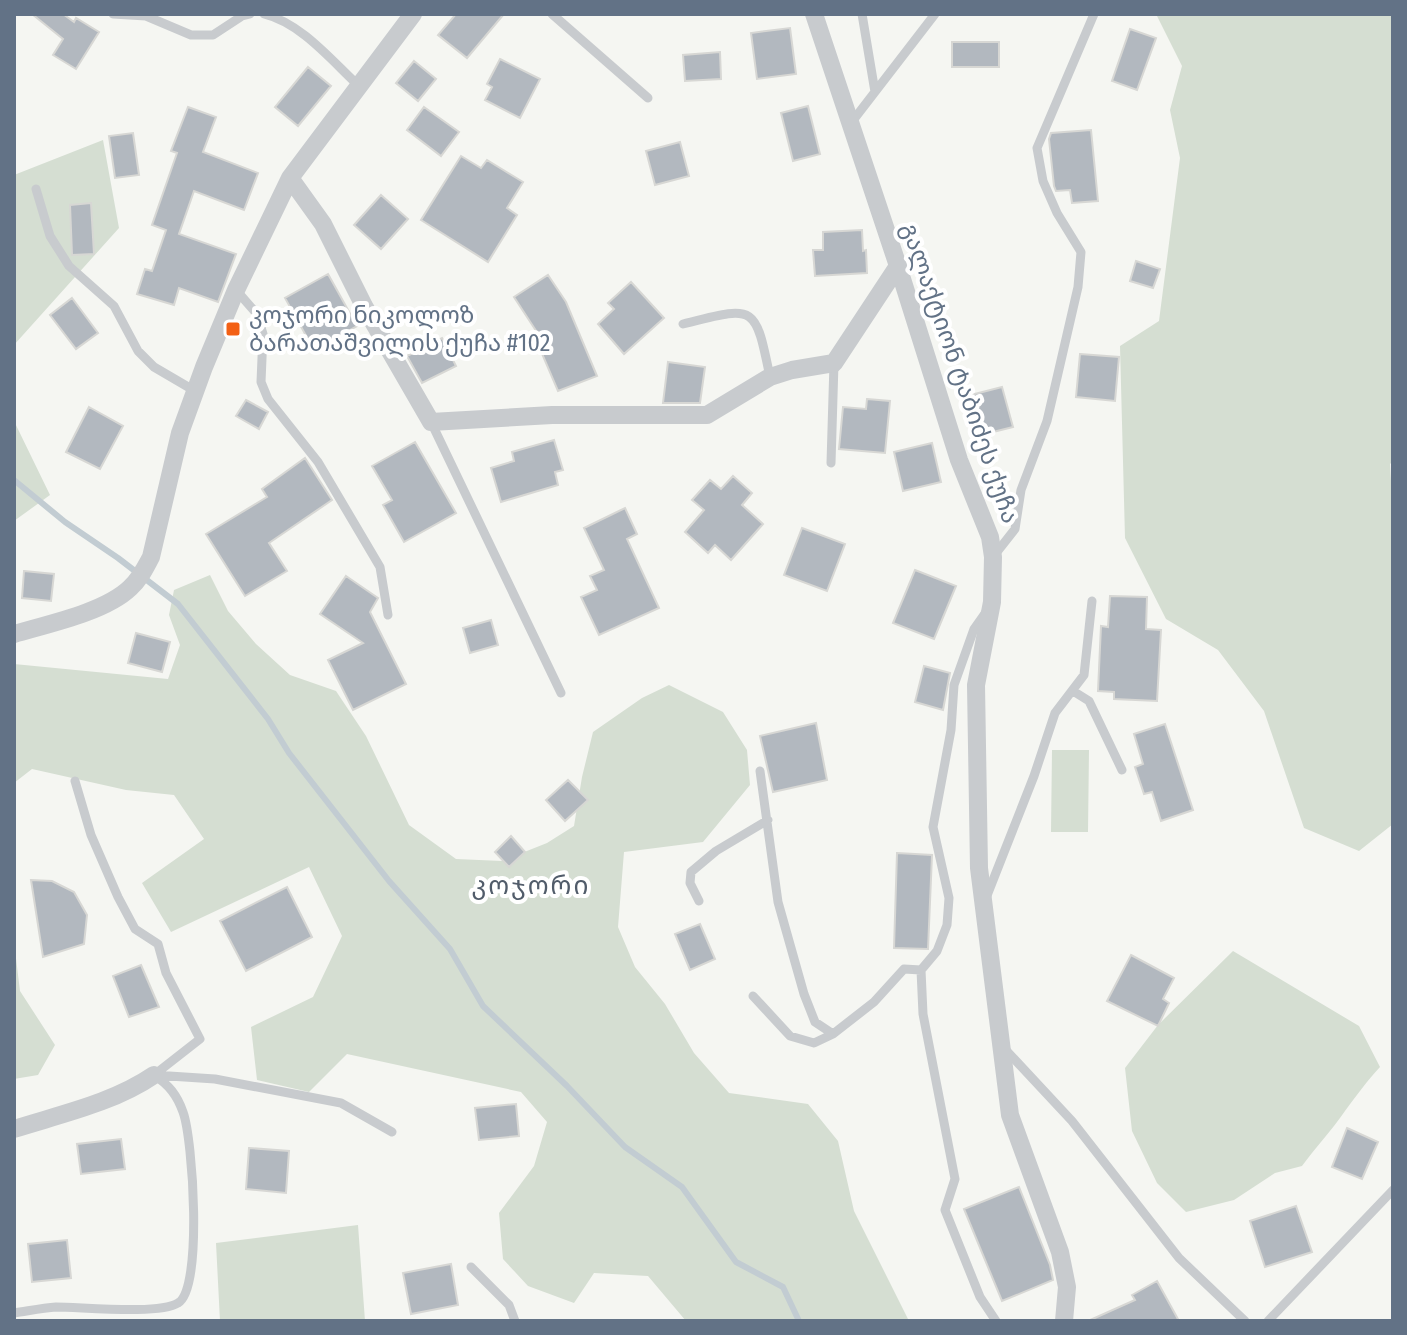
<svg xmlns="http://www.w3.org/2000/svg" width="1407" height="1335" viewBox="0 0 1407 1335" font-family="'Fira Sans Condensed','Noto Sans Georgian',sans-serif">
	<style>
		.green { fill: #d5ded2 }
		.lines { fill: none; stroke-linecap: round; stroke-linejoin: round }
		.stream { stroke: #c2ccd2; stroke-width: 6 }
		.building { fill: #b2b8bf; stroke: #d7d7d4; stroke-width: 2 }
		.service { stroke: #c8cbce; stroke-width: 9 }
		.minor { stroke: #c8cbce; stroke-width: 18 }
		.poi-dot { fill: #f36015; stroke: #fff; stroke-width: 3 }
		.labels { text-anchor: middle; dominant-baseline: central; stroke-width: 8; stroke-linejoin: round; paint-order: stroke }
		.poi-label { font-size: 24px; fill: #627286; stroke: #fff; text-anchor: start }
		.street-label { font-size: 24px; fill: #627286; stroke: #fff }
		.neighbourhood-label { font-size: 26px; letter-spacing: 2px; fill: #515c6a; stroke: #fff }
	</style>
	<rect width="100%" height="100%" fill="#f5f6f2"/>
	<path class="green" d="M1156,14h237v447l-3,3 3,51v309l-34,27 -55,-23 -40,-117 -46,-61 -52,-31 -41,-81 -5,-192 39,-25 21,-163 -10,-48 12,-44z
		M103,140l16,88 -105,117v-170z
		M14,421l36,74 -36,26z
		M210,575l18,36 28,33 34,31 46,16 30,45 43,89 47,34 46,2 45,-18 27,-17 8,-49 11,-45 49,-34 27,-13 54,27 24,38 3,35 -47,57 -79,10 -6,75 17,40 30,37 29,49 35,40 79,11 30,37 16,70 55,110h-223l-38,-45 -54,-3 -20,30 -46,-17 -25,-27 -4,-46 35,-47 13,-44 -26,-30 -174,-38 -38,38 -52,-12 -6,-53 62,-30 29,-61 -33,-69 -138,65 -29,-49 62,-44 -30,-44 -48,-5 -94,-21 -18,14v-119l154,15 12,-34 -11,-30 5,-25z
		M1052,750h37l-1,82h-37z
		M14,942l6,49 35,54 -17,30 -24,4z
		M1233,951l126,75 21,41c-13,14 -23,28 -35,44 -13,19 -29,36 -43,55l-27,7 -41,27 -48,12 -29,-29 -25,-52 -7,-63 33,-43z
		M358,1225l7,96h-145l-4,-78z"/>
	<g class="lines">
		<path class="stream" d="M14,480l51,42 53,36 60,46 90,115 21,34 100,128 61,68 33,57 84,80 58,61 57,40 54,75 47,25 16,34"/>
	</g>
	<path class="building" d="M32,14h31l11,8 2,-4 23,14 -23,37 -23,-14 10,-16z
		M456,14h48l-37,44 -29,-23z
		M790,28l6,46 -39,5 -6,-46z
		M1130,29l26,9 -19,52 -25,-9z
		M952,42h47v25h-47z
		M720,52l1,27 -36,2 -2,-26z
		M500,59l40,20 -20,39 -35,-18 7,-13 -5,-3z
		M414,61l22,18 -18,22 -22,-18z
		M308,67l23,19 -33,40 -23,-19z
		M808,106l12,48 -27,7 -12,-48z
		M188,107l28,10 -13,35 55,21 -14,37 -50,-19 -15,43 57,20 -18,48 -39,-14 -5,17 -37,-11 8,-25 7,2 14,-41 -14,-5 25,-72 -6,-2z
		M424,107l35,25 -18,24 -34,-26z
		M1091,130l7,71 -26,2 -2,-13 -14,1 -2,-5 -5,-47 2,-6z
		M133,133l6,42 -24,3 -6,-42z
		M680,142l9,34 -34,9 -9,-34z
		M461,156l20,12 6,-8 36,22 -16,26 10,7 -29,47 -67,-42z
		M381,195l27,24 -27,30 -27,-24z
		M91,203l3,51 -22,1 -2,-50z
		M862,230l1,21 3,-1 1,23 -52,3 -2,-26h10v-18z
		M1136,261l24,8 -7,19 -23,-7z
		M328,274l29,52 -43,24 -29,-52z
		M548,275l18,27 31,74 -39,15 -18,-42 6,-3 -32,-49z
		M631,282l33,36 -40,36 -26,-30 16,-15 -6,-6z
		M72,298l26,35 -22,16 -26,-34z
		M442,338l14,28 -34,17 -15,-27z
		M1080,354l39,3 -4,44 -39,-4z
		M668,362l37,5 -5,36h-37z
		M1002,387l11,40 -40,10 -10,-40z
		M867,399l23,2 -5,52 -46,-4 4,-42 23,2z
		M246,400l22,12 -9,17 -23,-13z
		M89,407l34,19 -23,43 -34,-17z
		M554,440l9,30 -8,2 3,13 -57,17 -10,-34 23,-7 -2,-9z
		M415,442l41,71 -52,29 -21,-37 9,-5 -20,-34z
		M932,443l9,39 -38,9 -9,-39z
		M305,458l27,42 -63,43 18,28 -42,25 -39,-62 61,-37 -5,-8z
		M733,476l19,17 -10,12 21,19 -32,36 -16,-15 -7,8 -23,-21 19,-22 -12,-10 18,-20 11,9z
		M625,508l12,26 -10,5 32,69 -60,27 -18,-38 16,-7 -7,-14 14,-6 -20,-42z
		M802,528l43,16 -18,47 -43,-16z
		M915,570l41,16 -22,53 -41,-16z
		M24,571l30,3 -3,27 -29,-3z
		M346,576l32,22 -8,14 36,72 -53,26 -25,-50 35,-17 -43,-29z
		M1110,596l37,1 -1,32 15,1 -4,71 -43,-2v-7l-16,-1 3,-65 7,1z
		M491,620l7,25 -28,8 -7,-25z
		M136,633l34,9 -8,30 -34,-9z
		M924,666l26,7 -7,37 -28,-8z
		M816,723l11,57 -54,12 -13,-56z
		M1165,724l28,86 -32,11 -9,-29 -8,2 -9,-27 8,-3 -9,-30z
		M568,780l20,20 -23,21 -19,-21z
		M511,836l14,16 -16,15 -14,-15z
		M897,853l35,2 -4,94 -34,-1z
		M31,880l21,1 22,11 13,23 -3,29 -41,13z
		M287,887l25,50 -66,34 -26,-50z
		M700,924l15,35 -25,11 -15,-36z
		M1131,955l43,23 -11,21 6,4 -11,23 -51,-25z
		M141,965l18,42 -30,10 -16,-41z
		M516,1104l3,32 -40,4 -4,-32z
		M1347,1128l31,14 -16,37 -30,-12z
		M121,1139l4,30 -44,5 -4,-30z
		M249,1148l40,3 -3,42 -40,-4z
		M1019,1187l31,78 3,15 -51,21 -38,-92z
		M1296,1206l16,46 -47,15 -15,-46z
		M67,1240l4,38 -39,4 -4,-38z
		M451,1264l7,41 -47,9 -8,-41z
		M1157,1281l22,40h-91l47,-21 -3,-5z"/>
	<g class="lines">
		<path class="service" d="M113,14l33,2 45,19h22l29,-19 8,-2
			M264,14c37,9 67,46 94,71
			M552,14l96,84
			M862,14l13,78
			M851,123l84,-109
			M36,189l14,47 19,30 45,40 24,45 16,16 41,24
			M236,290l21,24 6,20 -2,48 7,17 50,63 62,105 8,48
			M683,324c72,-18 72,-21 87,53
			M431,422l130,271
			M831,463l3,-100
			M993,557l22,-28 6,-39 26,-69 31,-134 3,-35 -24,-39 -14,-32 -6,-33 57,-134
			M1073,691l16,10 33,69
			M760,771l18,131 26,92 11,28 18,12
			M75,781l16,54 27,62 17,32 23,15 8,29 34,66 -46,36
			M986,898l48,-122 21,-63 29,-38 8,-74
			M699,901l-9,-18 1,-11 25,-21 52,-31
			M921,970l16,-19 10,-26 2,-27 -16,-71 18,-97 3,-45 20,-56 12,-17
			M753,996l37,40 24,7 19,-9 41,-32 30,-33 17,1 2,44 32,165 -10,31 35,87 16,24
			M1004,1048l68,73 107,137 66,63
			M154,1075l61,4 126,24 51,29
			M471,1267l38,38 6,16
			M14,1313c14,-2 28,-5 42,-6 26,0 103,8 122,-4 25,-14 15,-164 5,-191 -6,-17 -14,-27 -29,-37
			M1268,1321l125,-131"/>
		<path class="minor" d="M814,14l84,252 61,194 31,77 3,20 -1,45 -16,83 3,183 31,247 50,137 7,35 -3,34
			M290,178l33,46 41,82 67,116 121,-7h155l63,-38 22,-7 42,-7 64,-97
			M14,634c34,-10 91,-22 116,-46 10,-9 15,-20 21,-31l29,-124 24,-66 32,-77 54,-112 123,-164
			M14,1129c47,-15 99,-26 140,-54"/>
	</g>
	<rect class="poi-dot" x="225" y="321" width="16" height="16" rx="4"/>
	<g class="labels">
		<g class="poi-label">
			<text x="249" y="315">კოჯორი ნიკოლოზ<tspan x="249" dy="28">ბარათაშვილის ქუჩა #102</tspan></text>
		</g>
		<g class="street-label">
			<text transform="translate(960 373) rotate(71)">გალაქტიონ ტაბიძეს ქუჩა</text>
		</g>
		<g class="neighbourhood-label">
			<text x="531" y="885">კოჯორი</text>
		</g>
	</g>
	<rect width="1407" height="1335" fill="none" stroke="#627286" stroke-width="32"/>
</svg>
